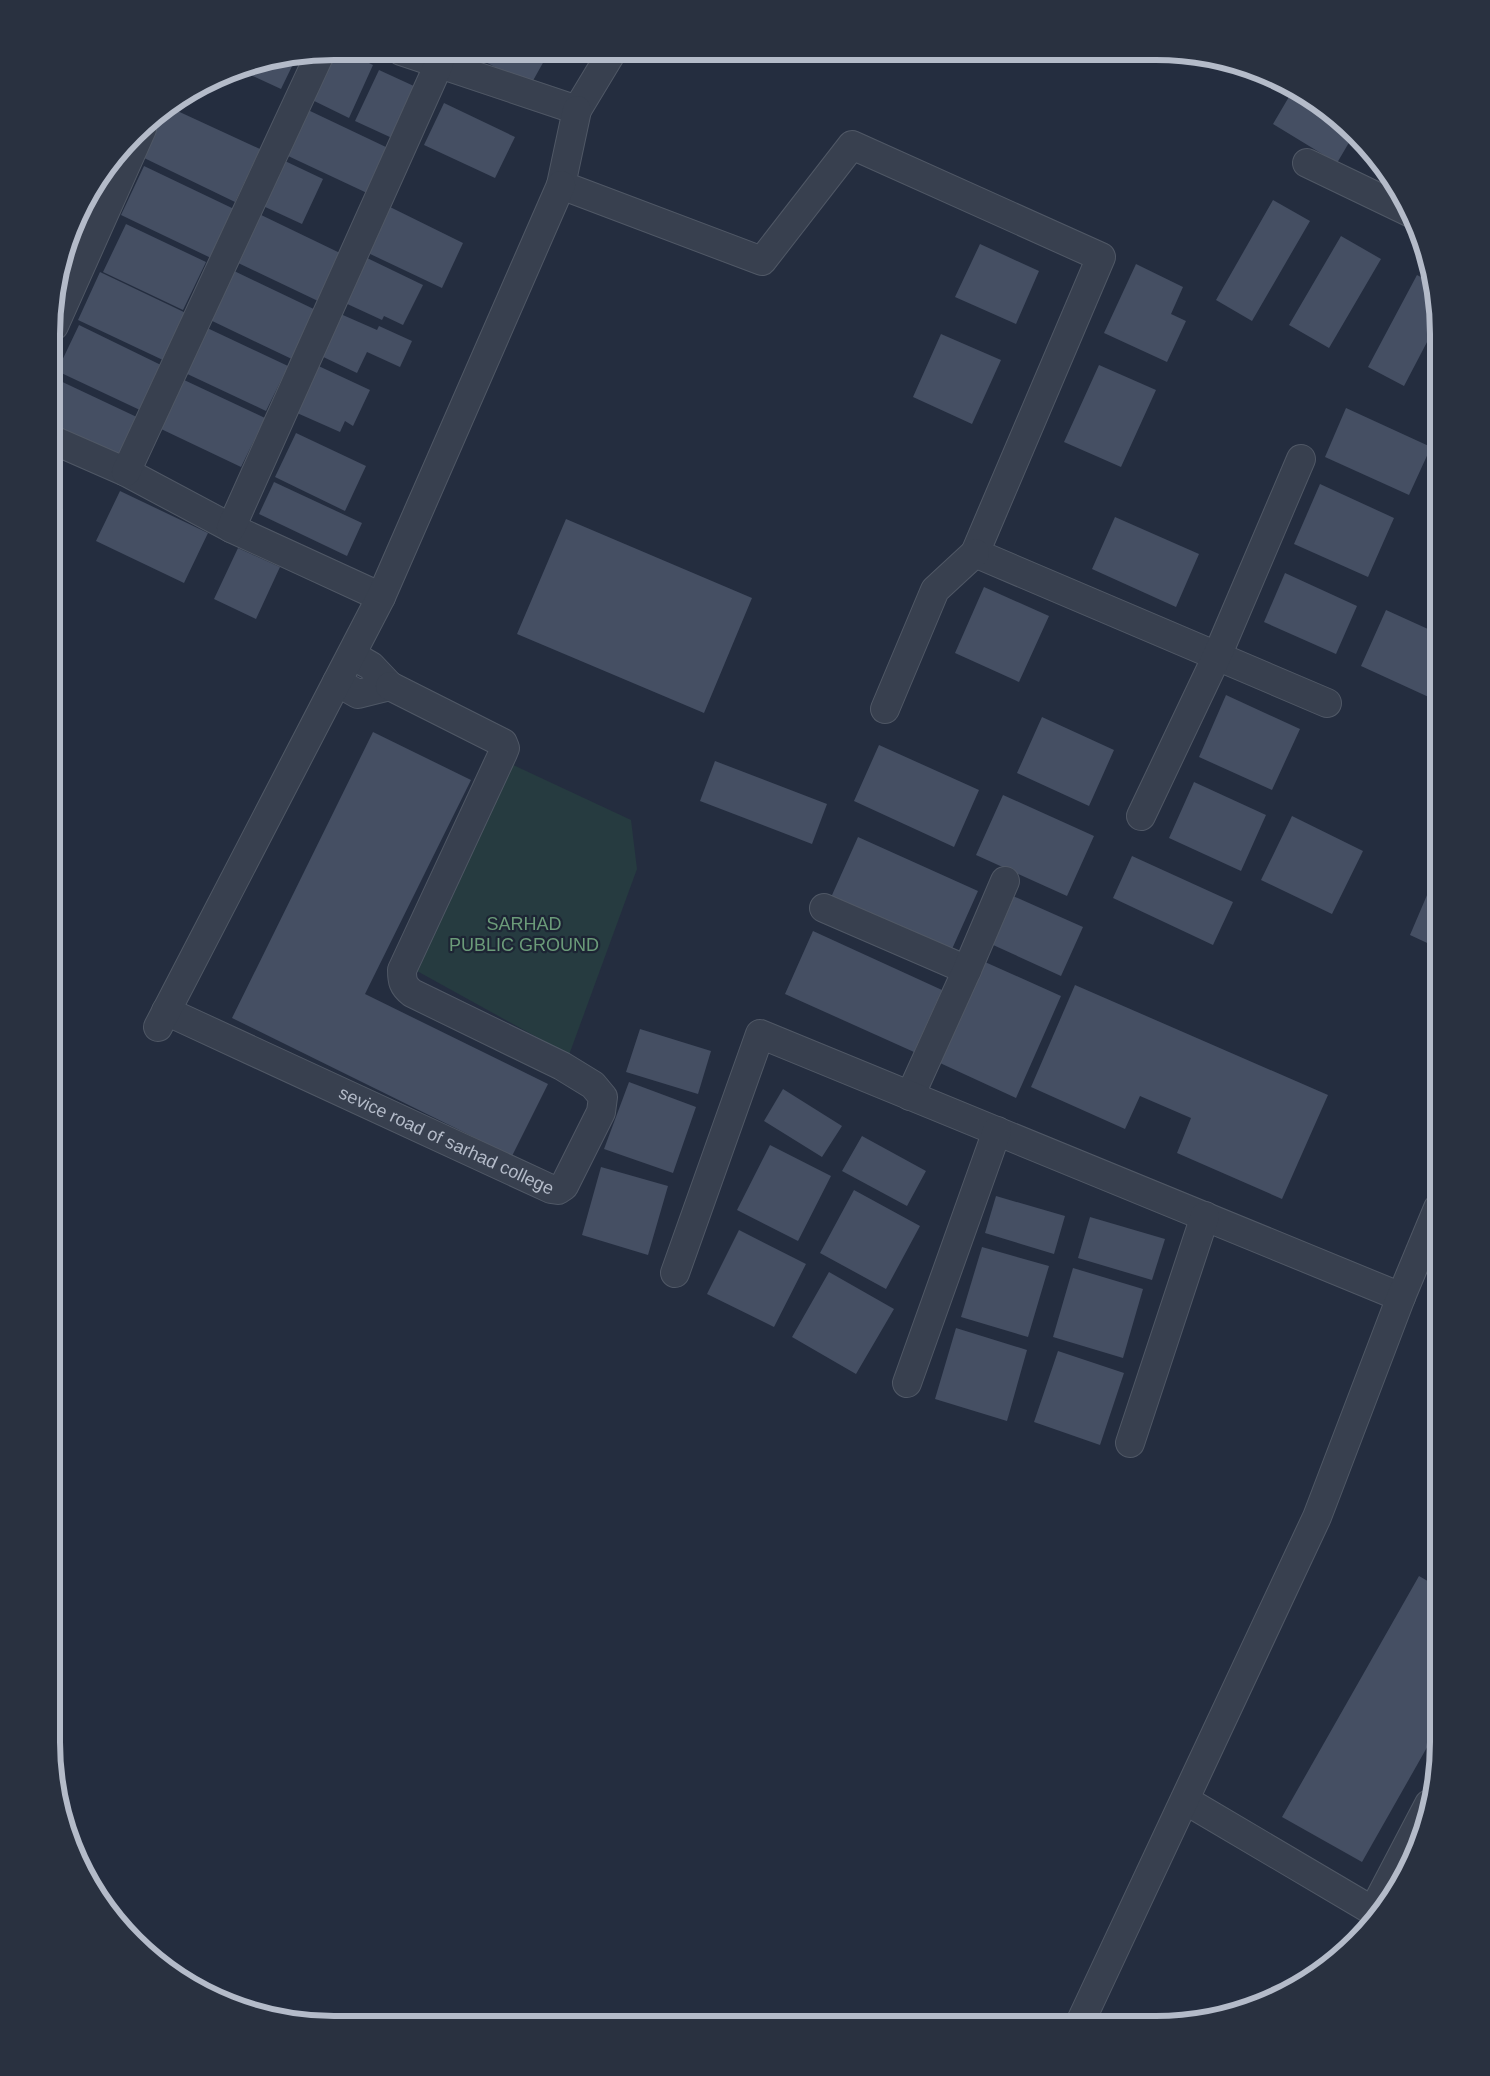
<svg xmlns="http://www.w3.org/2000/svg" width="1490" height="2076" viewBox="0 0 1490 2076" font-family="Helvetica,sans-serif">
	<style>
		.green { fill: #263b40 }
		.building { fill: #454f63 }
		.lines { fill: none; stroke-linecap: round; stroke-linejoin: round }
		.minor-casing { stroke: #505866; stroke-width: 30 }
		.minor { stroke: #38404f; stroke-width: 28 }
		.labels { text-anchor: middle; dominant-baseline: central; stroke-width: 4.5; stroke-linejoin: round; paint-order: stroke }
		.park-label { font-size: 18px; fill: #6b9b79; stroke: #1d2534 }
		.street-label { font-size: 18px; fill: #b4bbc9; stroke: #1d2534 }
		.rim { fill: none; stroke: #b4bbc9; stroke-width: 6 }
	</style>
	<rect width="100%" height="100%" fill="#242d3f"/>
	<path class="green" d="M509,763l122,57 6,49 -68,186 -152,-84z"/>
	<path class="building" d="M334,51h11l28,14 -24,53 -47,-23 19,-42z
		M467,52h82l-19,34z
		M296,58l-15,31 -39,-18 3,-5z
		M379,70l37,17 -24,51 -37,-17z
		M1293,90l35,20 26,24 -17,29 -64,-39z
		M444,103l71,34 -20,41 -71,-33z
		M171,108l89,41 -25,53 -95,-46 20,-42z
		M308,110l80,38 -21,45 -81,-38z
		M285,161l38,18 -21,45 -39,-18z
		M144,166l90,43 -23,49 -90,-43z
		M1273,200l37,21 -58,100 -36,-21z
		M388,206l75,37 -21,45 -76,-36z
		M257,213l83,40 -22,48 -84,-40z
		M81,217l14,7 -16,35 -11,-5z
		M126,224l80,38 -23,48 -80,-38z
		M1341,236l40,23 -52,89 -40,-23z
		M980,244l59,27 -23,53 -61,-27z
		M365,257l58,28 -20,40 -19,-9 -2,4 -39,-18z
		M1136,264l47,23 -12,27 15,7 -19,41 -63,-29z
		M230,269l90,43 -24,49 -90,-43z
		M100,272l88,42 -23,47 -87,-41z
		M1417,275l15,8 5,40 -33,63 -36,-19z
		M336,312l41,18 2,-4 33,15 -12,26 -33,-15 -10,21 -40,-19z
		M79,325l84,41 -21,45 -85,-40z
		M203,326l85,40 -22,45 -85,-40z
		M941,334l60,26 -29,64 -59,-27z
		M310,362l60,28 -17,36 -8,-5 -5,11 -52,-23z
		M1099,365l57,25 -35,77 -57,-25z
		M54,378l87,41 -20,41 -68,-32z
		M182,379l83,39 -24,49 -82,-39z
		M1346,408l85,39 -22,48 -84,-38z
		M296,433l70,33 -21,45 -70,-34z
		M274,482l88,41 -15,33 -88,-42z
		M1320,484l74,34 -26,59 -74,-33z
		M120,491l88,42 -24,50 -88,-42z
		M1115,517l84,37 -23,53 -84,-38z
		M566,519l186,79 -48,115 -187,-79z
		M238,548l42,19 -24,52 -42,-20z
		M1285,573l72,33 -21,48 -72,-32z
		M984,587l65,29 -30,66 -64,-29z
		M1386,610l53,24v52l-6,13 -72,-33z
		M1226,695l74,34 -28,61 -73,-33z
		M1042,717l72,33 -25,56 -72,-33z
		M373,732l98,48 -106,214 183,90 -36,72 -280,-138z
		M879,745l100,45 -25,57 -100,-46z
		M715,761l112,43 -15,40 -112,-43z
		M1194,782l72,33 -25,56 -72,-33z
		M1003,795l91,41 -27,60 -91,-41z
		M1292,816l71,35 -31,63 -71,-34z
		M858,837l120,54 -30,67 -120,-54z
		M1132,856l101,46 -20,43 -100,-47z
		M1436,874l3,1 -1,73 -28,-13z
		M1013,896l70,31 -22,49 -70,-32z
		M813,931l129,59 -28,62 -129,-58z
		M985,962l76,34 -45,102 -76,-35z
		M1075,985l253,110 -46,104 -105,-46 14,-35 -51,-22 -15,33 -94,-42z
		M640,1029l71,22 -13,43 -72,-22z
		M629,1082l67,25 -23,66 -69,-24z
		M783,1089l59,37 -20,31 -58,-36z
		M862,1136l64,35 -19,35 -65,-35z
		M770,1145l61,31 -33,65 -61,-31z
		M601,1167l67,19 -20,69 -66,-20z
		M854,1190l66,36 -34,63 -66,-36z
		M996,1196l69,20 -11,38 -69,-21z
		M1090,1217l75,22 -13,41 -74,-22z
		M739,1230l67,34 -32,63 -67,-33z
		M982,1247l67,19 -21,71 -67,-20z
		M1073,1268l70,21 -20,69 -70,-21z
		M829,1272l65,37 -38,65 -64,-37z
		M956,1328l71,22 -20,71 -72,-22z
		M1058,1351l66,22 -24,72 -66,-23z
		M1419,1576l19,11v141l-76,134 -80,-45z"/>
	<g class="lines">
		<g class="minor-casing">
			<g id="minor">
				<path d="M401,51l176,59 35,-58"/>
				<path d="M577,110l-16,75 201,76 90,-116 249,112 -126,296 352,150"/>
				<path d="M1307,163l104,50"/>
				<path d="M54,326l88,-197"/>
				<path d="M53,440l73,32 105,56 150,69"/>
				<path d="M126,472l194,-418"/>
				<path d="M231,528l208,-464"/>
				<path d="M337,682l21,12 32,-8 -19,-20 -19,-11"/>
				<path d="M885,709l50,-119 40,-37"/>
				<path d="M1141,816l76,-160 84,-197"/>
				<path d="M824,908l143,62"/>
				<path id="s1" d="M166,1011l385,178 7,1 6,-4 37,-74 2,-15 -10,-12 -31,-19 -150,-73c-9,-7 -10,-12 -10,-23l101,-217 2,-5 -2,-5 -113,-57"/>
				<path d="M158,1027l223,-430 180,-412"/>
				<path d="M910,1096l57,-126 38,-89"/>
				<path d="M675,1273l85,-239 641,263"/>
				<path d="M907,1383l90,-252"/>
				<path d="M1130,1443l75,-227"/>
				<path d="M1185,1800l188,111 56,-107"/>
				<path d="M1079,2025l238,-508 84,-220 37,-89"/>
			</g>
		</g>
		<use href="#minor" class="minor"/>
	</g>
	<g class="labels">
		<g class="park-label">
			<text x="524" y="924">SARHAD<tspan x="524" dy="21">PUBLIC GROUND</tspan></text>
		</g>
		<g class="street-label">
			<text stroke="none"><textPath href="#s1" startOffset="309">sevice road of sarhad college</textPath></text>
		</g>
	</g>
	<path d="M0 0H1490V2076H0ZM334 60H1156A274 274 0 0 1 1430 334V1742A274 274 0 0 1 1156 2016H334A274 274 0 0 1 60 1742V334A274 274 0 0 1 334 60Z" fill="#293140" fill-rule="evenodd"/>
	<path class="rim" d="M334 60H1156A274 274 0 0 1 1430 334V1742A274 274 0 0 1 1156 2016H334A274 274 0 0 1 60 1742V334A274 274 0 0 1 334 60Z"/>
</svg>
